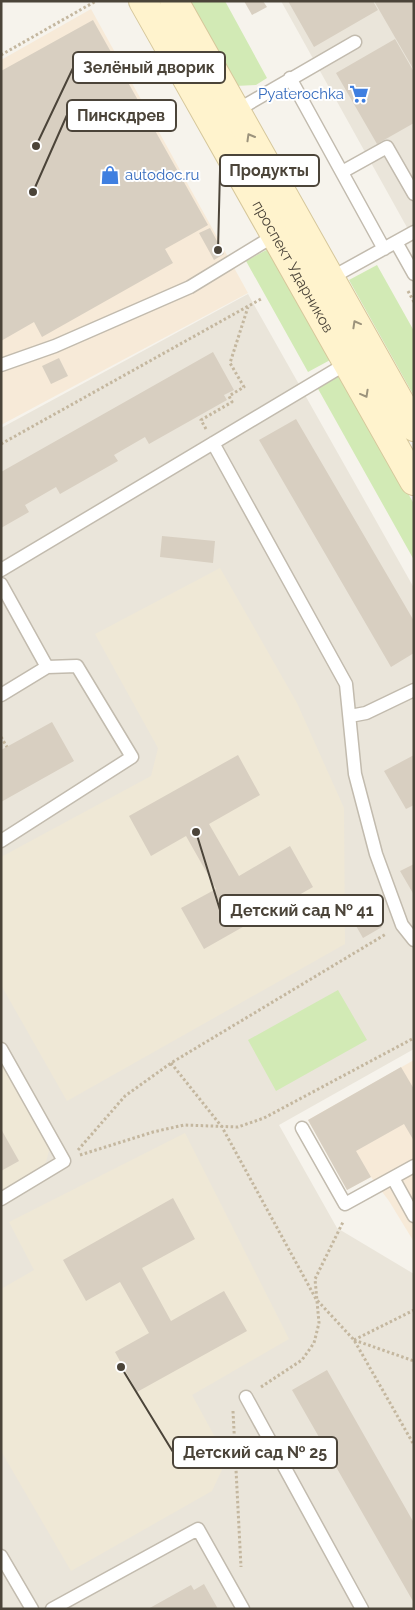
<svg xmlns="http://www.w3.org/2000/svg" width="415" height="1610" viewBox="0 0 415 1610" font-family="Raleway,sans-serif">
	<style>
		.residential { fill: #eae5da }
		.commercial { fill: #f7ead8 }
		.education { fill: #efe8d6 }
		.green { fill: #d2eab5 }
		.building { fill: #d8cfc1 }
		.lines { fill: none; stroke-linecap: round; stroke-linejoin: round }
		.lane-casing { stroke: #c2bbae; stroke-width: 15 }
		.secondary-casing { stroke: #d6c79b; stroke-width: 30 }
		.path { stroke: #c4b79f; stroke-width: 3; stroke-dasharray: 2.5 2.5; stroke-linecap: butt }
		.lane { stroke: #fff; stroke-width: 12 }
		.secondary { stroke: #fff3cd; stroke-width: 28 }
		.oneway { stroke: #9c937c }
		.labels { text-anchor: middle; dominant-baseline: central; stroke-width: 4; stroke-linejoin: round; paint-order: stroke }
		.shop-label { font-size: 15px; fill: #366cbe; stroke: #fff; text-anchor: end }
		.street-label { font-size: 15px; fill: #4b4439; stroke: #fff }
		.leader { fill: none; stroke: #4b4439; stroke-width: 2 }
		.callout-dot { fill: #4b4439; stroke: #fff; stroke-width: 2 }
		.callout { fill: #fff; stroke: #4b4439; stroke-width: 2 }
		.callout-label { font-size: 16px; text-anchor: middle; font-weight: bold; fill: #4b4439 }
	</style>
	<rect width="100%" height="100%" fill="#f6f3ec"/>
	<path class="residential" d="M281,1h133v239z
		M248,294l166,294v461l-135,76 58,103 77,46v335h-413v-1181z"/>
	<path class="commercial" d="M91,9l157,284 -247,132v-365z
		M414,1060v182l-25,-41 -18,-24 -24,13 -39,-70z"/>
	<path class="education" d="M220,568l77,135 47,105 1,136 -278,157 -66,-116v-128l150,-81 7,-28 -63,-114z
		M1,1063l45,79 3,9 -3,11 -5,6 -40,23z
		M185,1133l104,206 -97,56 35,64 -15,32 -141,80 -70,-120v-162l33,-19 -25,-48z"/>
	<path class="green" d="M187,1h38l42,77 -11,7 -21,1z
		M270,248l62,111 -24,13 -62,-111z
		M377,265l37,66v65l-65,-116z
		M341,374l73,130v56l-97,-173z
		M338,990l29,50 -91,51 -28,-51z"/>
	<path class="building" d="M244,1h19l4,6 -15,8z
		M288,1h85l5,9 -64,37z
		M374,1h40v69l-14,-24z
		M93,20l115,205 -43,24 8,14 -131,74 -8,-15 -33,19v-270z
		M395,39l19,33v51l-37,21 -41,-71z
		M210,228l14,26 -10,6 -15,-27z
		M213,352l21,38 -10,5 3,5 -78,44 -4,-7 -31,18 4,6 -58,33 -4,-7 -31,18 4,7 -28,16v-56z
		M59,358l9,18 -17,8 -9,-18z
		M296,419l118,202v32l-23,14 -132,-227z
		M162,536l53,5 -2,22 -53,-6z
		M52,722l22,39 -73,41v-52z
		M238,755l22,40 -51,29 30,52 51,-30 23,41 -109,62 -23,-41 35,-19 -30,-53 -35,20 -22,-40z
		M414,755v50l-8,4 -22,-38z
		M414,864v31l-14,-24z
		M372,908l10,19 -19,11 -11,-19z
		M401,1067l13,22v52l-10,-17 -48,27 15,26 -24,13 -39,-70z
		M1,1129l18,32 -18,10z
		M173,1198l22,41 -53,29 29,53 53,-30 23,40 -110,61 -22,-40 34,-19 -29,-51 -34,19 -23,-41z
		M327,1370l87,153v80l-122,-213z
		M204,1584l14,25h-70l43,-24 3,5z"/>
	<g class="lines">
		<g class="lane-casing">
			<path id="lane" d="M290,78l94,171
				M234,112l121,-70
				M342,172l45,-25 27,47
				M396,242l18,32
				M329,279l85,-47
				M1,365l54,-19 135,-59 87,-53
				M213,443l133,241 9,90 21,80 26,71 12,15
				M1,570l348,-208
				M1,584l46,83
				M1,695l46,-28 30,-1 55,91 -131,84
				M350,716l16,-3 48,-23
				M1,1049l63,112 -63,38
				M302,1128l43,76 69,-38
				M393,1178l21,38
				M246,1397l116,212
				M1,1556l31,53
				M52,1609l146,-80 45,80"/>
		</g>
		<g class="secondary-casing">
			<g id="secondary">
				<path id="s1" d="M143,1l271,480"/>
				<path d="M174,1l240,426"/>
			</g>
		</g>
		<path class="path" d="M1,55l95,-54
			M408,291l6,11
			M206,429l-5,-9 31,-18 -3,-6 15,-9 -14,-24 18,-56
			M1,444l260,-145
			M1,737l6,10
			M171,1063l51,64 94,172 38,41 60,105
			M78,1150l47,-54 46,-33 215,-129
			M80,1155l73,-23 31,-7 54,2 26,-9 150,-80
			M354,1340l60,-30
			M354,1340l60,21
			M261,1387l41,-27 12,-17 5,-20 -4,-44 28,-57
			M233,1411l8,156"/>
		<use href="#lane" class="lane"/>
		<use href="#secondary" class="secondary"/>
	</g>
	<defs><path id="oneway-chevron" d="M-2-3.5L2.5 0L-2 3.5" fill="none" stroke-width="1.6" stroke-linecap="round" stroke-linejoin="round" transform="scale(1.25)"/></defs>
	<g class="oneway">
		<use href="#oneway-chevron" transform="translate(250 137) rotate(-120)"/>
		<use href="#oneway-chevron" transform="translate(356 324) rotate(-119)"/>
		<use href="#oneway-chevron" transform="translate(365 394) rotate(61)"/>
	</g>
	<defs>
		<g id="supermarket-bare" transform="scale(1.5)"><path d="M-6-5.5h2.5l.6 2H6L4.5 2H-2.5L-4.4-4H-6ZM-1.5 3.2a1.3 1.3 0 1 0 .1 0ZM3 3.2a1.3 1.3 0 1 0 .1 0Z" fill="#3f7fe0" stroke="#fff" stroke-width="2.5" paint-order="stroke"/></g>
		<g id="shop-bare" transform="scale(1.5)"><path d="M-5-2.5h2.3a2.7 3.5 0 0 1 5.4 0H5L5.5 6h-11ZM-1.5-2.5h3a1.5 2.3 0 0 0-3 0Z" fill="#3f7fe0" stroke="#fff" stroke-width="2.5" paint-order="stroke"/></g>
	</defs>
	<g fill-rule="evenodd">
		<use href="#supermarket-bare" x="359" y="94"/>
		<use href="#shop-bare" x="110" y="175"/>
	</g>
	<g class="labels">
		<g class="shop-label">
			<text x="344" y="94">Pyaterochka</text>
			<text x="125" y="175" text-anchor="start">autodoc.ru</text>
		</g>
		<g class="street-label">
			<text stroke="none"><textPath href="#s1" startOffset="305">проспект Ударников</textPath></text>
		</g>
	</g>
	<path class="leader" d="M36 146L73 68M33 192L67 115M218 250L220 170M196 832L220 910M121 1367L173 1452"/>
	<g class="callout-dot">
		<circle cx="36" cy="146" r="5"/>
		<circle cx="33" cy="192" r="5"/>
		<circle cx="218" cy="250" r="5"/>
		<circle cx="196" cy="832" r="5"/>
		<circle cx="121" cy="1367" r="5"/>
	</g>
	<g class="callout">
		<rect x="73" y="52" width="152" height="31" rx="5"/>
		<rect x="67" y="100" width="109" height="31" rx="5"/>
		<rect x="220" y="155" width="99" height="31" rx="5"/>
		<rect x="220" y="895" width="163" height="31" rx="5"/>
		<rect x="173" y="1437" width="164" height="31" rx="5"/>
	</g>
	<g class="callout-label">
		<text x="149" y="73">Зелёный дворик</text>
		<text x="121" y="121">Пинскдрев</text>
		<text x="269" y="176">Продукты</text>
		<text x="302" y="916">Детский сад № 41</text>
		<text x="255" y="1458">Детский сад № 25</text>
	</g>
	<rect width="415" height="1610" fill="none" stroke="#4b4439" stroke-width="5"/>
</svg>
